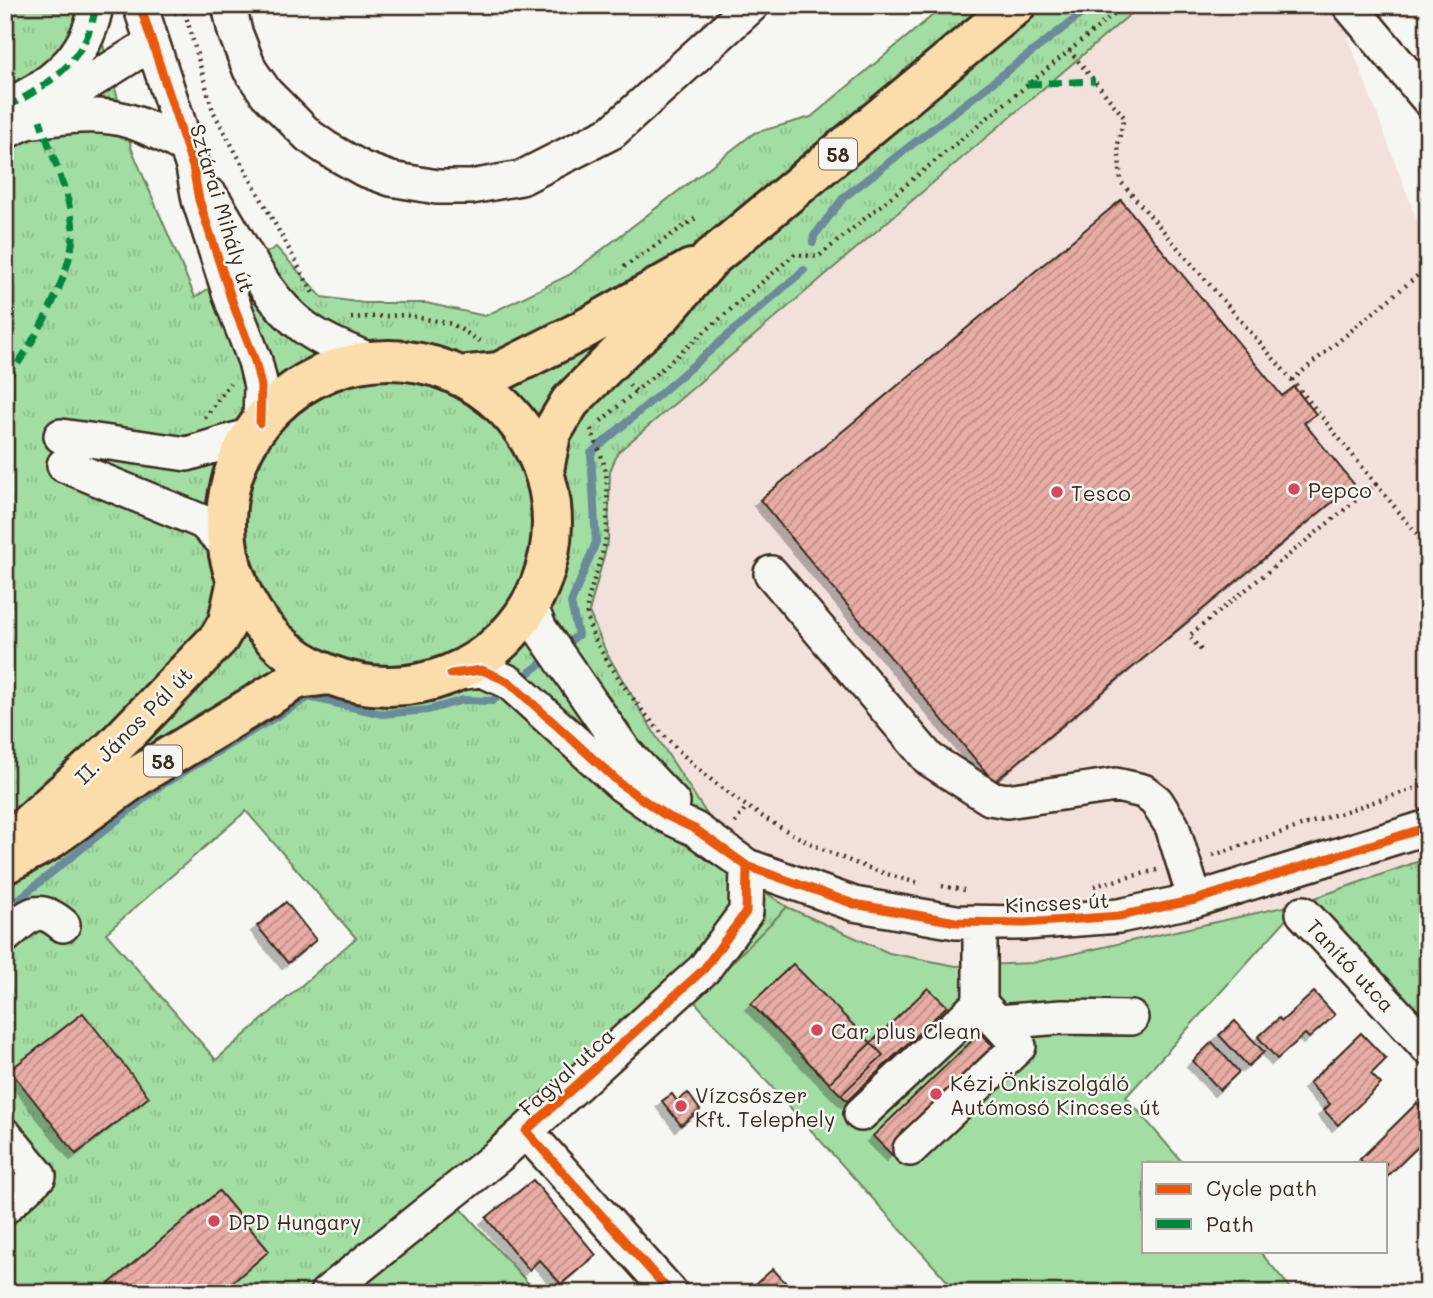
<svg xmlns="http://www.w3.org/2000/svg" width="1433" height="1298" viewBox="0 0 1433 1298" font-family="Mali,sans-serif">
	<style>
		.built { fill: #f2e0db }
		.grass { fill: url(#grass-tufts); stroke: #6e8460; stroke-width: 2; fill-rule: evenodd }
		.garden { fill: #a2dda3; stroke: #6e8460; stroke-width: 2 }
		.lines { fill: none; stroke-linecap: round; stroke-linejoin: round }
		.stream { stroke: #6a8b99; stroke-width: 8 }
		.building { fill: url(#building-hatch); stroke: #3b2a1e; stroke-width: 2; filter: url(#shadow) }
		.minor-casing { stroke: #3b2a1e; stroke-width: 38 }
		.major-casing { stroke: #3b2a1e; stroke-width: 44 }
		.path { stroke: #3b2a1e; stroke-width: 4.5; stroke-dasharray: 2 5; stroke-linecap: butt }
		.minor { stroke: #f6f6f2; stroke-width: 33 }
		.major { stroke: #faddab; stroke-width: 38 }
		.quiet { stroke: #00873e; stroke-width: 7; stroke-dasharray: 14 7; stroke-linecap: butt }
		.cycleway-casing { stroke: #f6f6f2; stroke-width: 13 }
		.cycleway { stroke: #e8590c; stroke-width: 9 }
		.poi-dot { fill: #d1495b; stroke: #f6f6f2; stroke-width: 2.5 }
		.labels { text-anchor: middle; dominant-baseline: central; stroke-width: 5; stroke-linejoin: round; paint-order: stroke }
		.shield { fill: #f6f6f2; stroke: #73675e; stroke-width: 2 }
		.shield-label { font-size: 19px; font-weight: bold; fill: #3b2a1e }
		.street-label { font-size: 21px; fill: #3b2a1e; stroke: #f6f6f2 }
		.poi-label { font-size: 21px; fill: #3b2a1e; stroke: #f6f6f2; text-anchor: start }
	</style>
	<defs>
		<pattern id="grass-tufts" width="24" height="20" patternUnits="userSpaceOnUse" patternTransform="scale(1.75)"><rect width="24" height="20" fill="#a2dda3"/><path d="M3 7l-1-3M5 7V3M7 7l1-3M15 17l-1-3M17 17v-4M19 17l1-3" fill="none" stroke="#8cbe8c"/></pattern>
		<pattern id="building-hatch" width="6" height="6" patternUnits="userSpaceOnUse" patternTransform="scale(1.75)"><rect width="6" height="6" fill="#e8ada6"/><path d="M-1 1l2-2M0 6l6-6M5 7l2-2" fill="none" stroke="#bd8d87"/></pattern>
		<filter id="shadow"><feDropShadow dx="-6" dy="6" stdDeviation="0" flood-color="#0004"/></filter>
	</defs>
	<rect width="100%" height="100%" fill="#f6f6f2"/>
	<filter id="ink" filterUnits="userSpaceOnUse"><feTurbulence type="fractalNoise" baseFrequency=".0143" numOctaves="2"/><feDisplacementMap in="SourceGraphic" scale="14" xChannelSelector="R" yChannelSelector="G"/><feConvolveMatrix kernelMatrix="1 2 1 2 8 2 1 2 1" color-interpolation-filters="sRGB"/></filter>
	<g filter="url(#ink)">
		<path class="built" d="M1141,5h195l92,245v608l-127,45 -269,60 -76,3 -67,-13 -102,-46 -25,-17 -41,-54 -65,-100 -50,-84 -17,-41 19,-70 2,-70 8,-19z"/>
		<path class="grass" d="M5,5h87l40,145 63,147 81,-50 46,50 42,6h62l59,13 84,-41 185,-142 57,-16 134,-112h196l-523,447 -8,19 -2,70 -19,71 17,40 50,84 65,100 41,54 25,17 -93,94 -363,292h-326zM246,811l110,127 -140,122 -110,-127z
			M1428,858v174l-127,-129z"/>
		<path class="garden" d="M1301,903l-175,194 57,66h-39v88h115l36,42h-337l-264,-292 93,-94 102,46 67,13 76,-3z
			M456,1203l81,90h-206z"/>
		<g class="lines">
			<path class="stream" d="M813,242l1,-6 30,-39 249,-192
				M570,641l8,-6 -7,-32 25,-61 -5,-89 213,-183
				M525,676l22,-17
				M5,910l155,-124 149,-89 73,17 46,-4 35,-10 29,1 9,-7"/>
		</g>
		<path class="building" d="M1121,200l161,196 12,-9 22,27 -12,9 50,61 -360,298 -234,-282z
			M286,902l30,38 -28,23 -31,-37z
			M793,964l90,91 -42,40 -90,-91z
			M928,988l19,18 -100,95 -18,-18z
			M1314,992l21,23 -26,23 -4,-4 -28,25 -19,-22 21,-19 3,3z
			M83,1013l66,84 -73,57 -66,-84z
			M1235,1021l29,31 -16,14 -29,-31z
			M980,1033l19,19 -107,103 -19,-19z
			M1361,1033l25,26 -15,15 10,10 -43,41 -14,-15 6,-6 -21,-21z
			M1212,1042l27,30 -19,18 -27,-29z
			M688,1093l12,17 -19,15 -19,-24 10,-7 5,7z
			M1417,1103l11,10v24l-42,41v-15h-23l-3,-4z
			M533,1180l63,75 -35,29 -22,-24 -10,10 -43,-52z
			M219,1191l50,60 -49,42h-122z
			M773,1269l22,24h-42l-3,-4z"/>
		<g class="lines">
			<g class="minor-casing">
				<path id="minor" d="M140,5l53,162 6,33 33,101 23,60 6,25 -1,37
					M229,5l6,27 15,38 16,23 43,43 17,12 37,21 28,10 46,8h34l50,-9 91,-46 140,-127
					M1349,5l79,94
					M23,98c38,-21 66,-48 73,-93
					M35,121c70,-10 89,-8 151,26
					M5,132l21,-10 126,-79
					M211,196c30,44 49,98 93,131 20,15 45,24 68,34
					M61,436l126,18 64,-19
					M64,465l139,57 25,24
					M771,573l158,186 61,39 17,3 109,-16 27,6 13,10 16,25 23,74
					M530,605l10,24 85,123 48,51
					M451,674l31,-4 27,12 113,103 43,30 30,14 52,37 107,38 102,18 69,1 94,-7 76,-16 233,-73
					M1303,913l125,135
					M5,936c23,-19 31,-34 58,-11
					M997,1022l65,-5 69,1
					M861,1114l119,-111v-80
					M5,1135l34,41 -34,31
					M910,1149l109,-103 -39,-43
					M327,1293l171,-137 28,-25
					M671,1293l-145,-162 178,-162 42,-57 1,-46"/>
			</g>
			<g class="major-casing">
				<path id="major" d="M226 523a163 163 0 1 1 326 0a163 163 0 1 1-326 0Z
					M459,376l40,-4 82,-41 110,-62
					M544,470l7,-36 19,-32 52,-52 38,-33 51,-59 305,-253
					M10,849l14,-21 89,-80 106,-110 9,-16 9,-42
					M5,864l40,-21 97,-70 155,-94 33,-4"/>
			</g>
			<path class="path" d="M1242,9l5,-4
				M174,13l10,-4 29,102 100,182
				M1069,50l55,67 -6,27 3,38 171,198 84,104 -187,152 12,14
				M624,267l72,-49
				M351,318l54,-3 47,9 28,17
				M1292,380l136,-113
				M629,385l7,6 159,-137 23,3 307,-252
				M205,418l25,-35
				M601,421l35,-30
				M591,429c4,12 14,33 15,44 2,17 2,53 -1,69 -3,18 -20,57 -18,72 3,24 20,46 33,66 68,102 181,174 299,203
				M1376,484l52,64
				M735,823l12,-17
				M1213,855l215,-71
				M942,886l22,4
				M1094,886l63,-16"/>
			<use href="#minor" class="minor"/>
			<use href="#major" class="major"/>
			<path class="quiet" d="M1027,84l68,-3
				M5,108c47,-25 82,-47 91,-103
				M5,380c27,-31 70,-110 68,-151 -2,-32 -23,-78 -33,-109"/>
			<g class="cycleway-casing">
				<path id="cycleway" d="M140,5l53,162 6,33 33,101 23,60 6,25 -1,37
					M451,674l31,-4 27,12 113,103 43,30 30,14 52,37 107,38 102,18 69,1 94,-7 76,-16 233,-73
					M671,1293l-145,-162 178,-162 42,-57 1,-46"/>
			</g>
			<use href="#cycleway" class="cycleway"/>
		</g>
	</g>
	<g class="poi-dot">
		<circle cx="1294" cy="489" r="7"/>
		<circle cx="1057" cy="492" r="7"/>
		<circle cx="817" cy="1030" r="7"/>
		<circle cx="936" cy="1094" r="7"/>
		<circle cx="681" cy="1106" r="7"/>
		<circle cx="214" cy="1221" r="7"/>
	</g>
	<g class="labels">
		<g class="shield">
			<rect x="819" y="138.5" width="38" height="31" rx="5"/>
			<rect x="144" y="745.5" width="38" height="31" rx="5"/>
		</g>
		<g class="shield-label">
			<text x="838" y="154">58</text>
			<text x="163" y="761">58</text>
		</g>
		<g class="street-label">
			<text transform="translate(223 208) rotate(73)">Sztárai Mihály út</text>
			<text transform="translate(133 725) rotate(-45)">II. János Pál út</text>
			<text transform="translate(1057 902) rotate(-3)">Kincses út</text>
			<text transform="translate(1351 965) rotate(47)">Tanító utca</text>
			<text transform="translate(566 1071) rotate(-42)">Fagyal utca</text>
		</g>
		<g class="poi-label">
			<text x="1308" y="489">Pepco</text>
			<text x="1071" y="492">Tesco</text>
			<text x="831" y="1030">Car plus Clean</text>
			<text x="950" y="1082">Kézi Önkiszolgáló<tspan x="950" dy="24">Autómosó Kincses út</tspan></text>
			<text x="695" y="1094">Vízcsőszer<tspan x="695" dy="24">Kft. Telephely</tspan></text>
			<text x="228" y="1221">DPD Hungary</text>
		</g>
	</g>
	<rect width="1433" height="1298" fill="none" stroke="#f6f6f2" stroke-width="28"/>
	<rect x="14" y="14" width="1405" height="1270" fill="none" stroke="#3b2a1e" stroke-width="2.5" filter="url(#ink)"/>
	<rect x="1142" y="1162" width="245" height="91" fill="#f6f6f2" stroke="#aba49d" stroke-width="2"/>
	<rect x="1156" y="1184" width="35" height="10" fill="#e8590c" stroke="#aba49d" stroke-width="2"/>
	<text x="1206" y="1196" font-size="21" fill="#3b2a1e">Cycle path</text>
	<rect x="1156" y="1219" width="35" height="10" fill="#00873e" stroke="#aba49d" stroke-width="2"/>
	<text x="1206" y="1232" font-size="21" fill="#3b2a1e">Path</text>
</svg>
